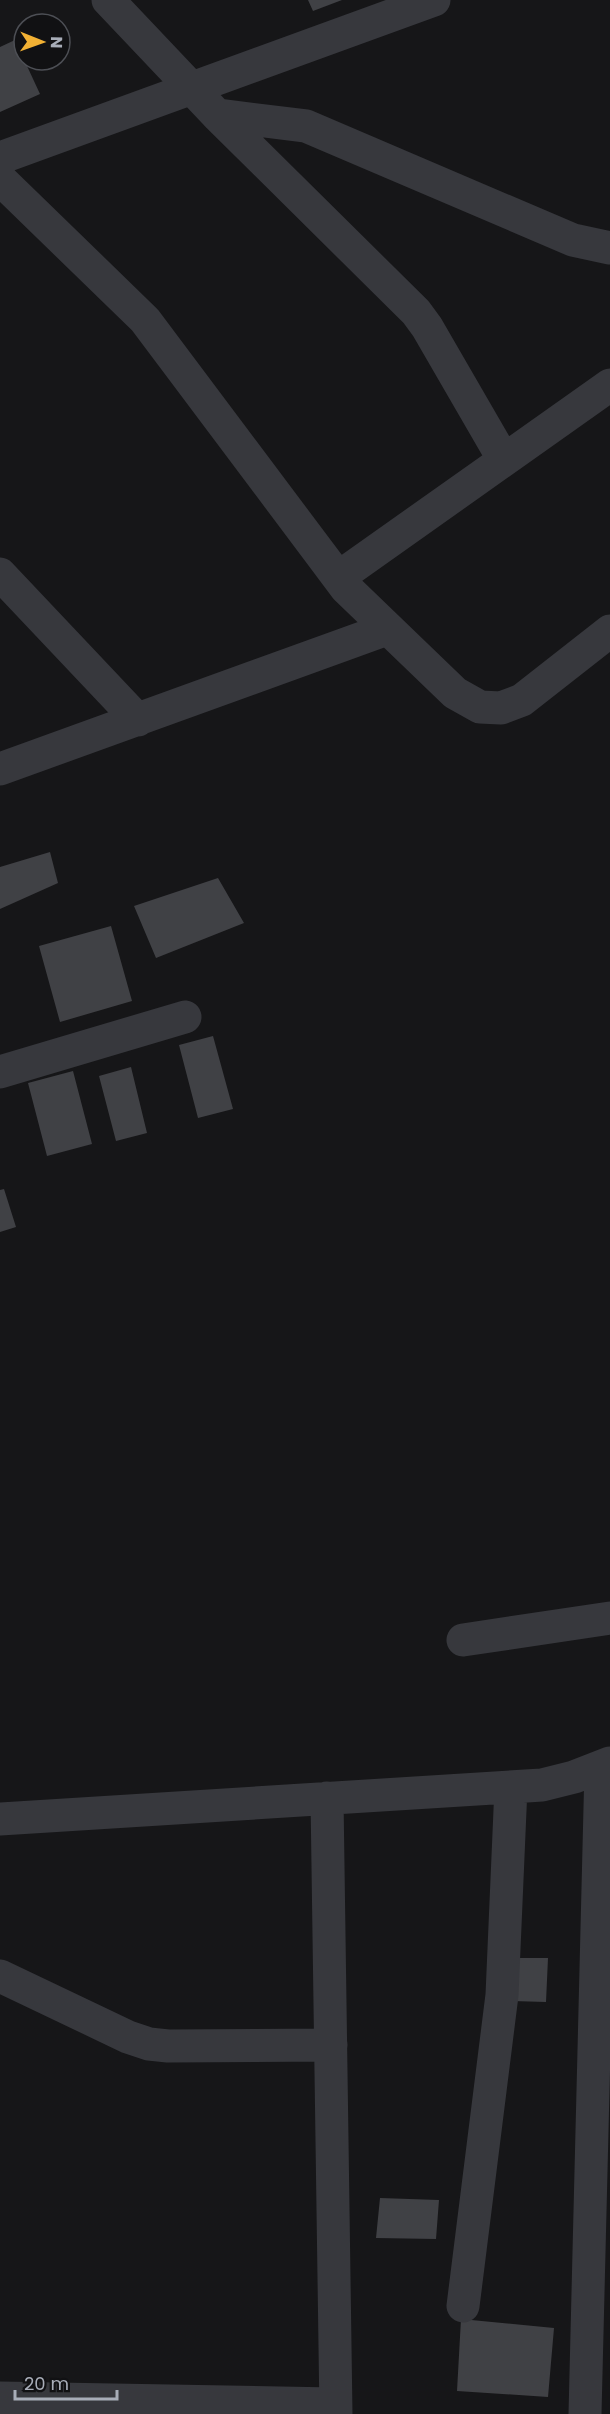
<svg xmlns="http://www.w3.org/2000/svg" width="610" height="2414" viewBox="0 0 610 2414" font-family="Poppins,sans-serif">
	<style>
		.building { fill: #404145 }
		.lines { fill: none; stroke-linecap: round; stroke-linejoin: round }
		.street { stroke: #37383d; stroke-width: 33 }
	</style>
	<rect width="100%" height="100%" fill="#161618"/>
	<path class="building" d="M308,0h34l-29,11z
		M15,40l25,54 -40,18v-65z
		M50,852l8,31 -58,26v-42z
		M218,878l26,45 -88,35 -22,-52z
		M111,926l21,75 -72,21 -21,-76z
		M213,1036l20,73 -35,9 -19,-73z
		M131,1067l16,66 -31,8 -17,-65z
		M73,1071l19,73 -45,12 -19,-73z
		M4,1189l12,38 -16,5v-42z
		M514,1958h34l-2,44 -34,-1z
		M380,2198l59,2 -3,39 -60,-1z
		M461,2319l93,9 -6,69 -91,-6z"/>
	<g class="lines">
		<path class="street" d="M108,0l109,115 199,197 11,15 77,133
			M217,115l89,11 267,114 37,8
			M0,158l434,-158
			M0,179l145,141 201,268 109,105 25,14 21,1 21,-8 88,-69
			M0,574l138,146
			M339,577l271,-192
			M0,769l387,-140
			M0,1072l185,-55
			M463,1640l147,-22
			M327,1798l9,616
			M0,1819l542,-34 32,-8 36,-14
			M0,1976l128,61 21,7 19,2 163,-1
			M463,2306l39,-311 9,-208
			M0,2398l335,6
			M585,2414l16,-647"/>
	</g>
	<g transform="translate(42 42) rotate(91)"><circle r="28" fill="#111113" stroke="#4d4f55" stroke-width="1.5"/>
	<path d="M0-4.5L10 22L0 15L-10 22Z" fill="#f2b134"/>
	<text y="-9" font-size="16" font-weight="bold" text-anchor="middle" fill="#a8adb8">N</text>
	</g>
	<path d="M15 2390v9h102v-9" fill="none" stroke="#a8adb8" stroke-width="3"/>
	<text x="24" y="2390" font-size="18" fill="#a8adb8" stroke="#111113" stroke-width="4.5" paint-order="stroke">20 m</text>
</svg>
